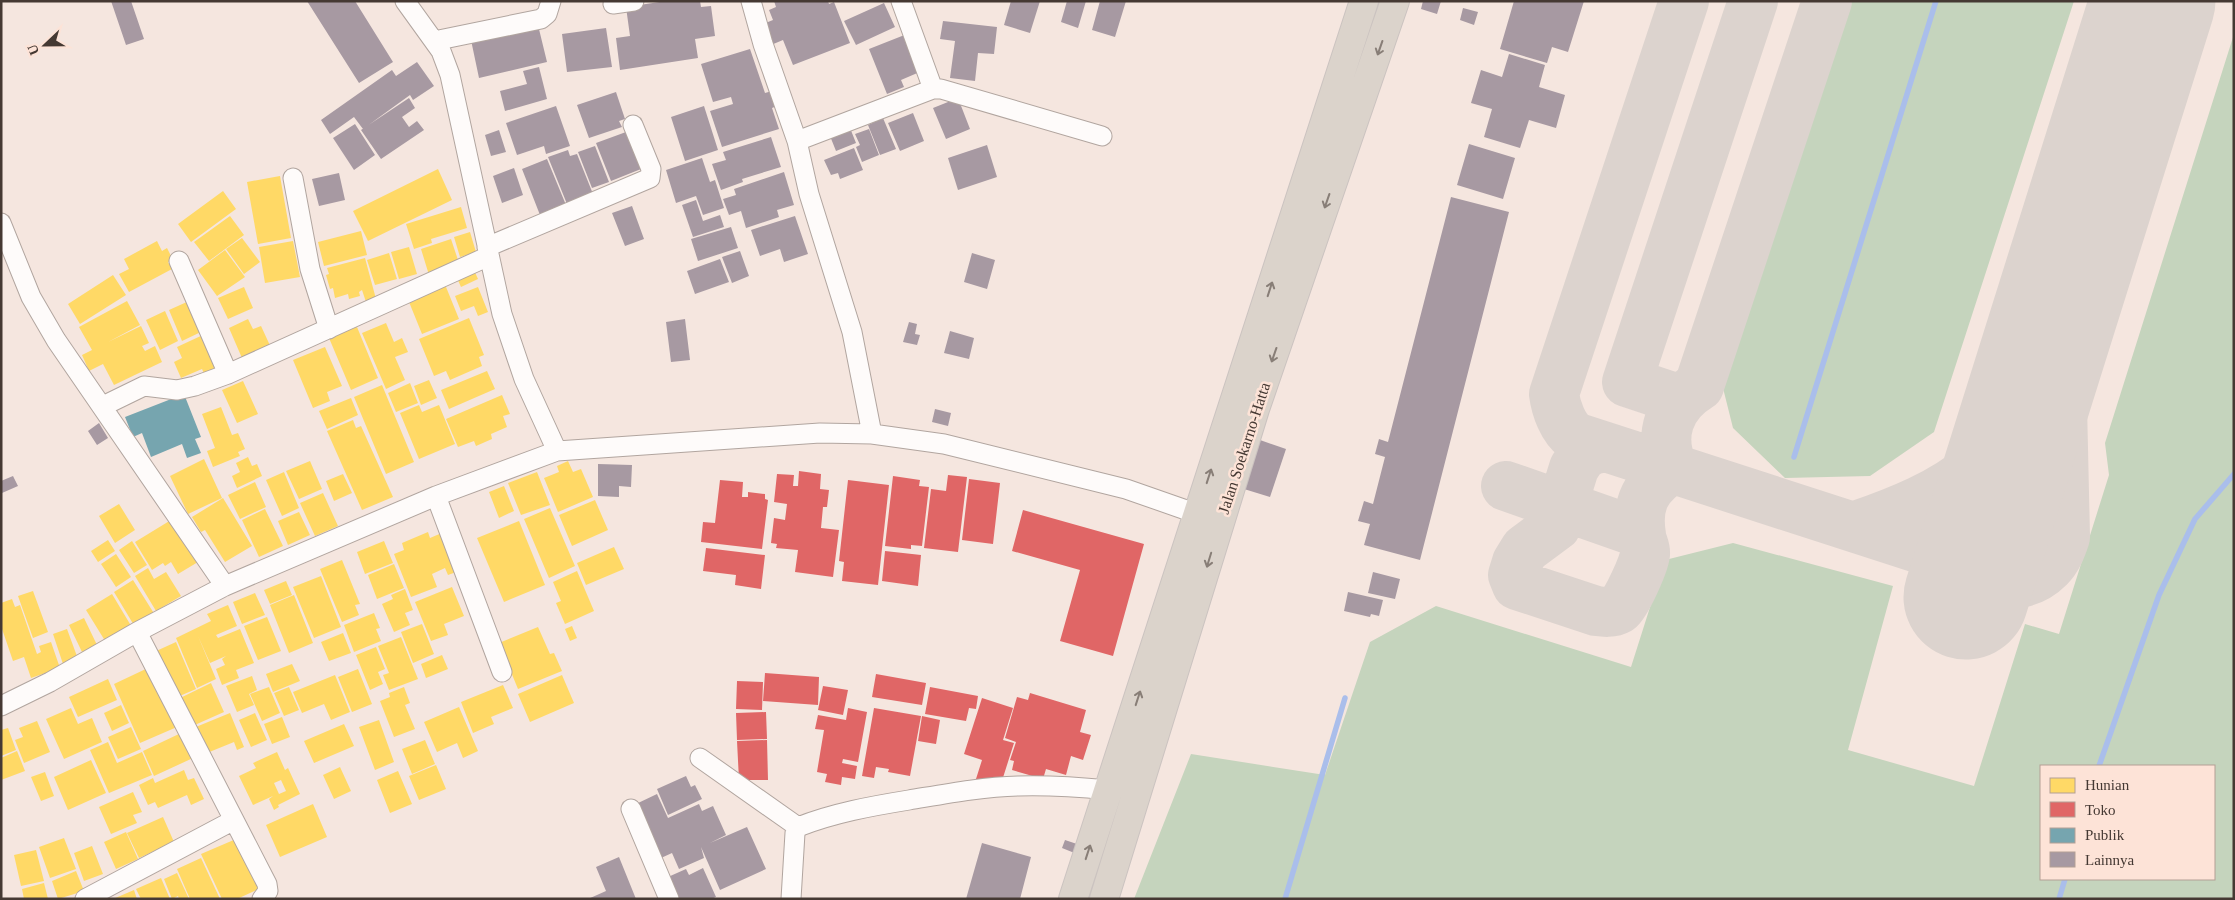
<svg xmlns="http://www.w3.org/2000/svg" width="2235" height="900" viewBox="0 0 2235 900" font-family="'Times New Roman',serif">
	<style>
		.green { fill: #c5d4bd; fill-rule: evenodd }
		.homes { fill: #ffd966; fill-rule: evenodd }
		.shops { fill: #e06666 }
		.public { fill: #76a5af }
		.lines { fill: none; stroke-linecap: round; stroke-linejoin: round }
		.stream { stroke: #aabeeb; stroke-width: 5.5 }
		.taxiway { stroke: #dcd3ce; stroke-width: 50 }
		.runway { stroke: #dcd3ce; stroke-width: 125 }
		.building { fill: #a799a2 }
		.minor-casing { stroke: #b1a59f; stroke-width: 21 }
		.highway-casing { stroke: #cbc3c0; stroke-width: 30 }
		.minor { stroke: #fefbfa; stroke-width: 19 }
		.highway { stroke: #dbd3cb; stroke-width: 28 }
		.oneway { stroke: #887e77 }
		.labels { text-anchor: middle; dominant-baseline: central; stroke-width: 5; stroke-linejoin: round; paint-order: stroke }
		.street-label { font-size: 16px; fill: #453933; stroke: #fde3d7 }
	</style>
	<rect width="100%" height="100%" fill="#f5e6df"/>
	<path class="green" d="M1848,1h226l-140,431 -64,44 -85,2 -52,-50 -11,-44z
		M2234,34v865h-1100l57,-145 134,21 45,-133 66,-36 195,61 34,-107 68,-17 160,43 -45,164 126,36 51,-162 34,10 50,-159 -4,-32zM2041,766h173v113h-173z"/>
	<path class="homes" d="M438,169l14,31 -84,41 -15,-30z
		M280,176l11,62 -33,6 -11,-62z
		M223,191l13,18 -45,33 -13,-18z
		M461,207l6,21 -36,11 1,4 -18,6 -8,-25z
		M230,216l14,19 -35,26 -15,-19z
		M361,231l6,24 -43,11 -6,-24z
		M470,232l6,20 -16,5 -6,-20z
		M242,238l18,24 -16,12 -18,-25z
		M451,239l9,27 -31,9 -8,-26z
		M157,241l5,10 5,-3 6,12 -5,2 4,7 -43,23 -10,-18 10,-5 -5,-10z
		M293,241l7,36 -35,6 -6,-36z
		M409,247l8,27 -18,5 -8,-27z
		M225,250l20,27 -28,19 -19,-26z
		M389,253l8,26 -22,6 -8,-25z
		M365,258l11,41 -10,3 -4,-12 -3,2 1,4 -11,3 -1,-5 -13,4 -2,-10 -3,1 -4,-14 3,-1 -2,-6z
		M473,268l5,11 -17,8 -5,-11z
		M113,275l13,20 -46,29 -12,-20z
		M444,282l15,37 -37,15 -15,-37z
		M244,287l9,21 -25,11 -10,-21z
		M478,287l10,25 -10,4 -4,-10 -13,5 -6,-15z
		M127,301l13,24 -32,17 33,-16 8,17 -7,3 3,5 10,-5 7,16 -48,23 -11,-21 -14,7 -7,-16 10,-5 -13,-23z
		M189,301l14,30 -21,10 -13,-31z
		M165,311l13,30 -18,9 -14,-30z
		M469,318l15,37 -5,2 3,9 -32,14 -4,-9 -12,5 -15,-37z
		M248,319l5,10 8,-3 12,26 -28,13 -16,-37z
		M386,323l8,19 8,-4 6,14 -13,5 10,23 -19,9 -24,-56z
		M357,327l21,51 -27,12 -22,-52z
		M205,334l17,39 -15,7 -5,-11 -21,9 -7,-16 8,-4 -5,-11z
		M325,347l17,39 -15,6 3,9 -17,7 -20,-48z
		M487,371l8,18 -46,20 -8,-19z
		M429,380l8,18 -16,7 -7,-19z
		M243,381l15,33 -21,9 -15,-33z
		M410,383l8,20 -22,9 -8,-19z
		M382,385l32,77 -28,12 -32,-77z
		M502,395l8,19 -7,2 4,11 -16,7 1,5 -16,7 -2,-5 -16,6 -12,-28z
		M351,398l7,17 -31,14 -8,-18z
		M419,405l3,7 17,-7 16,39 -36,15 -19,-46z
		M221,407l11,28 6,-2 7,16 -7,3 2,4 -27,11 -6,-16 8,-3 -13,-34z
		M353,420l3,8 5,-2 32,71 -31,13 -35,-79z
		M248,457l4,9 5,-2 5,12 -25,12 -5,-12 8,-4 -4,-9z
		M204,459l18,39 -34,16 -18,-38z
		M310,461l12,28 -23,10 -13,-28z
		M568,461l5,11 8,-3 12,28 -35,15 -14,-34 15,-6 -2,-6z
		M284,472l15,36 -17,8 -16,-36z
		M537,472l13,33 -29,10 -13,-32z
		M343,474l9,19 -18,8 -8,-20z
		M255,482l11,25 -26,12 -12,-24z
		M504,486l10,25 -15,7 -10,-26z
		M323,493l15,33 -23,10 -15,-33z
		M223,498l29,48 -27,16 -20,-32 -4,2 -9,-15z
		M595,500l13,30 -36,16 -13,-31z
		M119,504l16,26 -20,13 -16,-27z
		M550,508l25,58 -26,12 -25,-59z
		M265,509l18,37 -24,11 -17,-37z
		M299,512l11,23 -22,10 -10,-24z
		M171,520l27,42 -20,12 -7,-12 -6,4 -2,-3 -11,7 -17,-28z
		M519,521l26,64 -41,17 -27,-64z
		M428,532l2,6 14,-6 15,39 -11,4 -3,-7 -13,6 5,13 -26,10 -17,-43 10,-4 -2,-7z
		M108,540l7,11 -17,11 -7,-11z
		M132,541l15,24 -13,8 -15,-23z
		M384,541l9,22 -28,11 -8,-22z
		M614,547l10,22 -38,16 -9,-22z
		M116,554l15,23 -15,10 -15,-23z
		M342,560l18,44 -5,1 4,10 -17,7 -22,-53z
		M394,564l10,24 -27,11 -9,-24z
		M148,568l6,11 12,-7 15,24 -25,15 -21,-35z
		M577,571l17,40 -29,13 -9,-21 5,-2 -8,-19z
		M321,576l20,51 -27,11 -21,-51z
		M133,580l22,35 -20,12 -21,-35z
		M286,581l6,14 -22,9 -6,-14z
		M452,587l12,29 -20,8 4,11 -17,6 -16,-39z
		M405,589l8,21 -8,3 5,12 -16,7 -12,-28 11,-5 -2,-4z
		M33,591l15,41 -15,6 -15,-42z
		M255,593l10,22 -23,9 -9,-22z
		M112,594l21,35 -26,15 -21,-34z
		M294,595l19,48 -24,10 -19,-48z
		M12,599l3,8 5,-2 17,49 4,-2 -2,-6 12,-4 9,26 -29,10 -7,-21 -11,4 -12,-35v-23z
		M228,605l9,21 -21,9 2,3 22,-9 14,34 -18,7 3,8 -17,7 -6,-16 9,-4 -3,-6 4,-3 -16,7 -12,-27 18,43 -19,9 -21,-50 35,-17 -4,-7z
		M374,613l6,15 -4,1 5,12 -27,11 -10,-27z
		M267,617l14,34 -23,9 -14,-34z
		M84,618l13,27 -15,7 -13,-27z
		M422,624l12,30 -21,9 -12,-31z
		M572,626l5,12 -7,3 -5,-12z
		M538,627l12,27 4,-1 8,18 -44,18 -19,-46z
		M67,629l11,30 -15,5 -10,-30z
		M343,633l8,20 -22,8 -8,-19z
		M401,637l17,42 -29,11 -6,-15 6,-2 -11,-27z
		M176,642l20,47 -21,9 -21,-46z
		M376,647l9,22 -7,3 5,12 -13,6 -14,-35z
		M442,655l6,14 -22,9 -5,-14z
		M292,664l8,17 -27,11 -7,-18z
		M150,667l27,60 -37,16 -26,-59z
		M358,669l14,35 -20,8 -14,-35z
		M335,675l15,37 -19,8 -7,-16 -22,9 -9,-21z
		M562,675l12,28 -44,19 -12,-28z
		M252,676l5,14 -8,4 5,11 -17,7 -11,-26z
		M108,679l9,21 -39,17 -9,-20z
		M211,683l13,29 -36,16 -12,-28z
		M503,685l10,23 -22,9 3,7 -21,9 -12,-31z
		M269,687l11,26 -18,8 -12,-27z
		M289,687l10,23 -15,6 -10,-23z
		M404,687l6,16 -5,2 10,24 -21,8 -14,-36 10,-4 -1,-4z
		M121,705l8,18 -17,8 -8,-18z
		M459,707l19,44 -15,7 -6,-15 -20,9 -13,-30z
		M71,708l7,16 14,-6 10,24 -38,17 -18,-40z
		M230,713l14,34 -7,3 -3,-8 -32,13 -11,-26z
		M255,713l12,27 -16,7 -12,-27z
		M282,717l8,20 -18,7 -8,-20z
		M379,720l15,42 -19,8 -16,-43z
		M37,721l13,31 -26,11 -9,-23 8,-3 -4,-9z
		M344,724l10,22 -40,17 -10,-22z
		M131,727l10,22 -23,10 -10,-22z
		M8,728l8,22 -15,6v-26z
		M181,733l12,25 -39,18 -11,-25z
		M425,740l10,24 -23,10 -10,-25z
		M108,742l9,21 25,-11 10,23 -43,18 -19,-43z
		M17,751l8,20 -24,9v-22z
		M277,752l8,18 3,-2 12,26 -22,11 1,2 -5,3 -5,-11 4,-3 -20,9 -14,-29 17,-8 -3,-5zM281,780l5,11 -7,3 -5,-11z
		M91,760l15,33 -38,17 -14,-33z
		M436,765l10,24 -27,11 -10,-24z
		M340,767l11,24 -17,8 -11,-24z
		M184,770l4,10 6,-2 10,21 -13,6 -4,-10 -29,13 -3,-6 -7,3 -9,-20 14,-7 2,5z
		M398,771l14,33 -22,9 -13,-33z
		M45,772l9,24 -13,5 -10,-24z
		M133,792l9,20 -9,3 4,8 -26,11 -12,-27z
		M313,804l14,33 -47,20 -14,-32z
		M163,817l11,25 -35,16 -12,-25z
		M126,832l12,27 -22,10 -12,-27z
		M64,838l12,31 -26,9 -11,-31z
		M236,839l23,50 -22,10h-15l-21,-45z
		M92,846l11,28 -19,7 -10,-28z
		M36,850l8,31 -23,5 -7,-31z
		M201,858l19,41h-30l-13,-30z
		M76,871l8,20 -26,8 -6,-18z
		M177,873l12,26h-10l-1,-3 -6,3 -8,-20z
		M161,878l9,21h-29l-5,-10z
		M44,883l4,16h-24l-2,-10z
		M134,890l3,9h-24z"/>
	<path class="shops" d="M799,471l22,3 -1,15 9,1 -2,17h-4l-2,21 18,2 -6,47 -38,-5 3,-22 -22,-2 1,-4 -6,-1 3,-25 11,2 2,-16 -13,-2 3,-28 17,1 -1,11h5z
		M948,475l19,2 -9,75 -34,-4 7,-59 15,2z
		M893,476l27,4 -1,6 10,1 -7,59 -11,-1v4l-26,-3z
		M969,479l31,4 -7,61 -31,-4z
		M720,480l23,2 -1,15h6v-5l17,2v5l3,1 -6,49 -61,-7 2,-20 12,1z
		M848,480l41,5 -11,100 -36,-4 2,-19 -5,-1z
		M1023,510l121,34 -31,112 -53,-15 20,-71 -68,-19z
		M706,548l59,7 -4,34 -26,-4 1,-10 -33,-4z
		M885,551l36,4 -3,31 -36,-5z
		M765,673l54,4 -1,28 -55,-4z
		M876,674l50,9 -4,22 -50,-8z
		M737,681l26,1 -1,28 -26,-1z
		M823,686l25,4 -5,25 -25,-5z
		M930,687l48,9 -2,13 -7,-1 -3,13 -41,-7z
		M1030,693l56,17 -6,22 11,3 -8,25 -12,-4 -5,19 -20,-6 -3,10 -31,-9 2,-9 -4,-1 6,-18 -11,-4 12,-41 11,3z
		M982,698l31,10 -10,32 11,3 -14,44 -24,-8 6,-19 -18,-6z
		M848,708l19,4 -9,50 -15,-3 -1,4 15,3 -2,13 -13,-2 -1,8 -16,-3 2,-8 -10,-2 7,-42 -9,-1 3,-14 28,5z
		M874,708l47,8 -11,60 -22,-4 1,-3 -13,-2 -2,11 -12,-2z
		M766,712l1,27 -30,1 -1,-27z
		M922,716l18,4 -4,24 -18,-3z
		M767,740l1,40h-29l-2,-39z"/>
	<path class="public" d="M184,394l17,43 -6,2 6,14 -14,5 -5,-14 -31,13 -9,-24 -9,4 -8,-20z"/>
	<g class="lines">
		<path class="stream" d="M1794,457l142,-456
			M2099,766l60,-171 36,-76 39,-45
			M1285,899l60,-201
			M2059,899l6,-20"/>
		<path class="taxiway" d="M1684,1l-130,393c2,15 9,34 21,43l346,112 52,24
			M2028,397c-4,19 -5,47 -19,62 -9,10 -23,11 -34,17 -20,11 -31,37 -25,59 11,44 65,66 99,32 8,-8 12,-18 16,-30l-5,-222 45,-161
			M1681,400l-54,-18 126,-381
			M1606,447l-15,3 -10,7 -7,11 -18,58 -31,23 -8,13 -4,13 4,10 79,26c8,1 16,2 23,-2 7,-5 26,-47 26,-55 1,-6 -4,-13 -4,-19 -5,-32 5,-50 32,-67 -15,-32 -4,-64 26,-82l128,-385
			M1506,486l134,47
			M1856,526c41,-14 87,-32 120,-61"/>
		<path class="runway" d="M1966,597l187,-596"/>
	</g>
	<path class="building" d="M111,1h20l13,38 -18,6z
		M307,1h48l38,61 -34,21z
		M666,1h34l1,6 10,-1 4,30 -20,3 3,19 -78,12 -4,-32 14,-2 -4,-29z
		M774,1h54l1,3 5,-2 16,41 -57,22 -10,-25 -12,5 -8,-21 10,-4 -4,-10 7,-3z
		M1011,1h29l-10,32 -26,-8z
		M1067,1h19l-8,27 -17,-6z
		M1100,1h26l-11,36 -23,-7z
		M1423,1h18l-4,13 -16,-5z
		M1514,1h70l-16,51 -16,-5 -5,16 -47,-14z
		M884,3l11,24 -39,18 -12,-24z
		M1463,8l15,4 -4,13 -14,-5z
		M943,21l54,6 -3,27 -16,-1 -3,28 -25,-3 5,-37 -15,-2z
		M538,25l9,37 -68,16 -8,-38z
		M606,28l6,39 -45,5 -5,-38z
		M907,34l15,37 -21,9 3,7 -17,7 -18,-45z
		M750,49l15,44 7,-2 5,15 -5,2 7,21 -57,18 -12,-36 23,-7 -2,-7 -18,5 -12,-38z
		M1509,54l36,11 -6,22 26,8 -9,33 -27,-8 -9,28 -36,-11 8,-28 -21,-6 10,-33 21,7z
		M417,62l17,24 -21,14 -3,-5 -47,34 -9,-12 -24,17 -9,-14 71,-50 4,6z
		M539,67l8,32 -42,12 -5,-20 27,-7 -4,-13z
		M616,92l9,27 -6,2 3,6 -33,11 -12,-33z
		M409,98l6,10 -13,9 7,10 8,-6 7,9 -43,29 -20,-29z
		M958,98l12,31 -24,10 -13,-31z
		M556,106l14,40 -24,8 -2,-8 -27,9 -11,-32z
		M704,106l14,44 -33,11 -14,-44z
		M913,113l11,28 -24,10 -12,-28z
		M883,118l13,31 -16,6 -12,-30z
		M355,124l20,31 -21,15 -21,-32z
		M850,128l6,15 -20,8 -6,-15z
		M869,129l10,26 -17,7 -6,-15 4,-2 -5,-11z
		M499,130l7,22 -15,4 -6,-21z
		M626,132l15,37 -30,12 -15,-38z
		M771,137l10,30 -39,12 1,3 -22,8 -9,-26 14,-4 -3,-8z
		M1469,144l46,14 -12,41 -46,-14z
		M987,145l10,32 -39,13 -10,-32z
		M595,146l14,36 -17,6 -14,-36z
		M854,148l9,22 -23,9 -2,-6 -7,2 -7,-15z
		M568,150l2,6 7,-2 16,40 -26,10 -19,-47z
		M702,158l8,24 5,-2 9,28 -21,7 -7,-19 -20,7 -10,-33z
		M547,159l19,46 -26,10 -18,-46z
		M514,168l9,27 -21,8 -9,-27z
		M784,172l10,33 -17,5 2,7 -33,11 -5,-17 -12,4 -6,-16 13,-4 -2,-6z
		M339,173l6,27 -26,6 -7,-27z
		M1451,197l58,15 -89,348 -56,-15 6,-21 -12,-3 6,-20 9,3 12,-47 -10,-3 4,-15 9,3z
		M696,200l7,21 17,-6 4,12 -31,10 -11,-32z
		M632,206l12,33 -19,7 -13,-33z
		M795,216l13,38 -24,8 -4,-13 -20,7 -9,-26z
		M731,227l7,21 -40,13 -7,-22z
		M740,251l9,25 -17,7 -10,-26z
		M972,253l23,7 -8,29 -23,-7z
		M720,259l9,23 -34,12 -8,-23z
		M685,319l5,41 -19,2 -5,-40z
		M909,322l8,2 -2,10 5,1 -3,10 -14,-3z
		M950,331l24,7 -5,21 -25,-6z
		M935,409l16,4 -3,13 -16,-4z
		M99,423l9,15 -11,7 -9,-14z
		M1260,440l26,9 -16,48 -26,-8z
		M598,464l34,1 -1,22 -12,-1v11l-21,-1z
		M13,476l5,10 -16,7 -1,-12z
		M1373,572l27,7 -5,20 -27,-6z
		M1348,592l35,8 -4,16 -8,-2 -1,3 -26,-6z
		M686,776l5,11 4,-2 7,14 -34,16 -11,-26z
		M657,794l11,24 31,-14 3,7 11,-5 13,29 -16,8 37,-16 19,42 -46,21 -19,-43 3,11 -25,11 -7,-16 -11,5 -25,-54z
		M1065,840l15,5 -3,9 -15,-6z
		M982,843l49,14 -11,42h-54z
		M619,857l17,42h-48l18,-8 -10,-24z
		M703,868l13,29 -5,2h-34l-9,-22 18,-8 3,6z"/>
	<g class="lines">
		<g class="minor-casing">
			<path id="minor" d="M405,1l36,50 9,24 52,239 22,65 33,72
				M751,1l12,43 34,97 12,53 43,138 20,102
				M901,1l32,88
				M613,4l21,-3
				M434,41l107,-22 6,-5 4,-13
				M797,141l136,-52h8l161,47
				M293,178l17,91 19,60
				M1,223l30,74 25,43 169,246
				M487,247l163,-69 1,-9 -18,-44
				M179,261l49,113
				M103,406l41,-20 33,4 18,-4 33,-12 261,-118
				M436,496l66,176
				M137,632l130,252 1,7 -6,8
				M1,706l49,-24 87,-50 88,-46 211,-90 121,-45 263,-18 52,1 72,10 182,45 83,29
				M700,758l98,69
				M631,809l38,90
				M85,899l149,-79
				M791,899l4,-66 3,-6c35,-14 74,-21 111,-27 36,-6 72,-13 109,-14 30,-1 60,1 91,4"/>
		</g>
		<g class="highway-casing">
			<path id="highway" d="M1073,899l291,-898
				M1104,899l151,-490 140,-408"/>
		</g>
		<use href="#minor" class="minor"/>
		<use href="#highway" class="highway"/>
	</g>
	<defs><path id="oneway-shaft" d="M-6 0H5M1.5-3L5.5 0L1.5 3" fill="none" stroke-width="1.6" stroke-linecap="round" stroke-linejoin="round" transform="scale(1.25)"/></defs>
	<g class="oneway">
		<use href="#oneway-shaft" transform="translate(1380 48) rotate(109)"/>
		<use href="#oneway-shaft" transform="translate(1327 201) rotate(109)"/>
		<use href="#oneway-shaft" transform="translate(1270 289) rotate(-72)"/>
		<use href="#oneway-shaft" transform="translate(1274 355) rotate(109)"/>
		<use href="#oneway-shaft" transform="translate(1209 476) rotate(-72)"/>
		<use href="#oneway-shaft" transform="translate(1209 560) rotate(107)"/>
		<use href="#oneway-shaft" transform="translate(1138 698) rotate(-72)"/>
		<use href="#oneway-shaft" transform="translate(1088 852) rotate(-72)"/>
	</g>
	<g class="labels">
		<g class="street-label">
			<text transform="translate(1244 448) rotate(-72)">Jalan Soekarno-Hatta</text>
		</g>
	</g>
	<rect width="2235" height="900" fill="none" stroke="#453933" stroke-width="5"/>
	<rect x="2040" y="765" width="175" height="115" fill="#fde3d7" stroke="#b39f95"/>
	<rect x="2050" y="778" width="25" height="15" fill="#ffd966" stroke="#b39f95"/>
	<text x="2085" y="790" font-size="15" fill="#453933">Hunian</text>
	<rect x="2050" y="802" width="25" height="15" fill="#e06666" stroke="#b39f95"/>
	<text x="2085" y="815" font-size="15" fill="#453933">Toko</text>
	<rect x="2050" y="828" width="25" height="15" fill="#76a5af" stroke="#b39f95"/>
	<text x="2085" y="840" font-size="15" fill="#453933">Publik</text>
	<rect x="2050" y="852" width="25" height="15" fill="#a799a2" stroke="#b39f95"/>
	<text x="2085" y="865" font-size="15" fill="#453933">Lainnya</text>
	<g transform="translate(45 45) rotate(248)" stroke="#fde3d7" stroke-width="4" paint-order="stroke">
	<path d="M0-4L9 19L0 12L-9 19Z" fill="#453933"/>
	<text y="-8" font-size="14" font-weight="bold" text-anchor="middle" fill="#453933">U</text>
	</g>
</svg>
